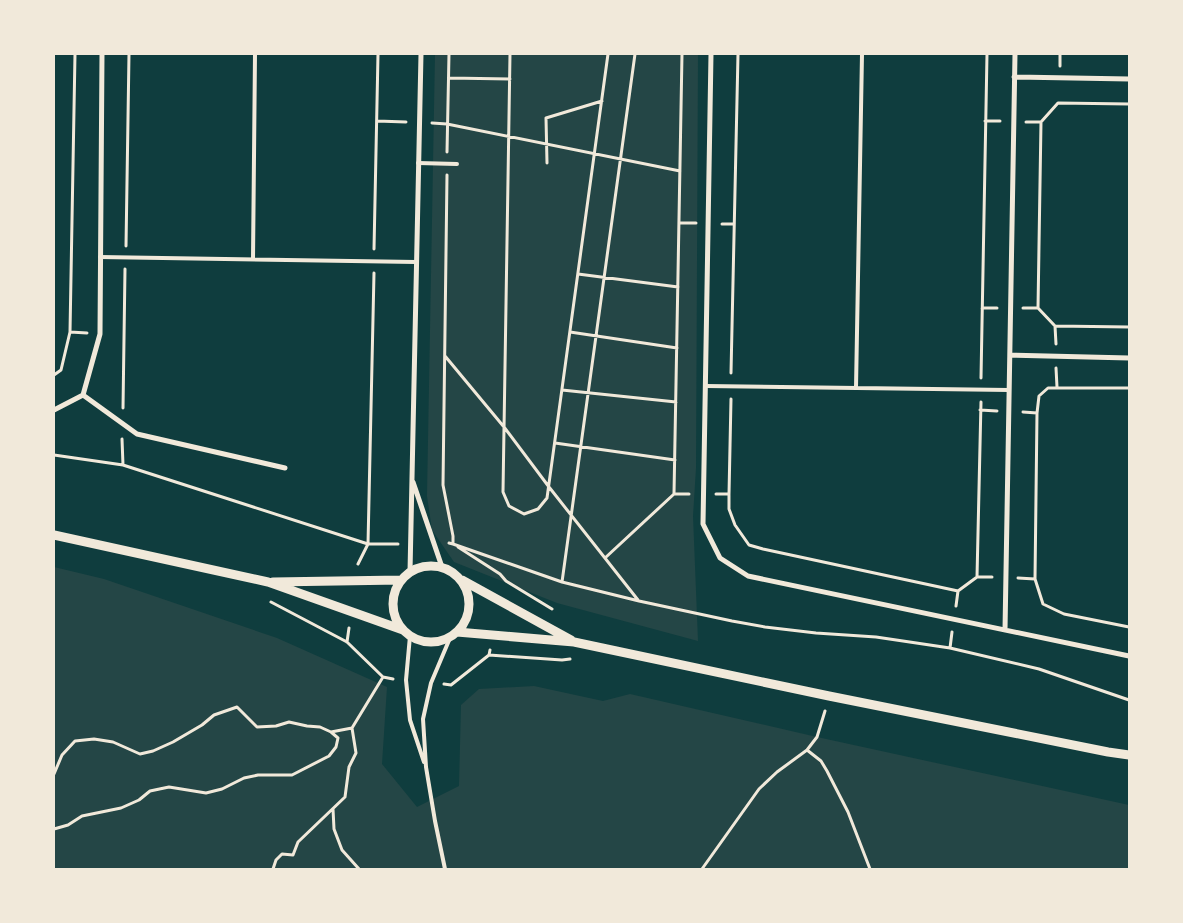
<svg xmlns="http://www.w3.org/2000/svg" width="1183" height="923" viewBox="0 0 1183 923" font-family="'Fira Sans Condensed',sans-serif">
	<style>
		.green { fill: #244646 }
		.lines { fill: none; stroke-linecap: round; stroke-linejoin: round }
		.path { stroke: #f1e9da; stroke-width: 3 }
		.service { stroke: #f1e9da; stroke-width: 4 }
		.minor { stroke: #f1e9da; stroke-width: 5 }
		.tertiary { stroke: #f1e9da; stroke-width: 9 }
	</style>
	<rect width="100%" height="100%" fill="#0f3d3e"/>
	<path class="green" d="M435,54h263l-2,414 -3,48 5,125 -141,-38 -103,-41 -22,-32 -5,-34z
		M54,567l50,12 173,59 110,49 -5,77 35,43 42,-21 2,-81 18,-16 55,-3 69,15 27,-7 187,43 312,68v64h-1075z"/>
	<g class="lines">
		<path class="path" d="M510,54l-7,438 6,14 15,8 14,-5 9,-11 61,-444
			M1060,66v-12
			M449,78l61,1
			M377,121l29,1
			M985,121h15
			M1026,122h15
			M432,123l15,1 233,47
			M447,152l2,-98
			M547,163l-1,-45 56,-17
			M447,175l-4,310 10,51v8
			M679,223h17
			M722,224h12
			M126,246l3,-192
			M374,249l4,-195
			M578,274l100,13
			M982,308h15
			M1023,308h15
			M1055,326l74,1
			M70,332l17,1
			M570,332l107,16
			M1056,344l-1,-18 -17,-18 3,-186 17,-19 71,1
			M445,356l59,71 45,60 89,113
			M1056,368l1,19
			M731,373l7,-319
			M54,375l7,-5 9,-38 5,-278
			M981,378l6,-324
			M1129,388h-81l-9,8 -2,17 -2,166 8,25 21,10 65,13
			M562,390l114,12
			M731,399l-2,95v15l6,16 14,20 14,4 195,42
			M123,408l2,-139
			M980,410l17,1
			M1023,412l14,1
			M122,439l1,26
			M555,443l120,17
			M54,455l69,10 245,79h30
			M674,494l8,-440
			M716,494h13
			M449,543l4,1 109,38 77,19 93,20 33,6 51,6 60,4 74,11 89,21 90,31
			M458,547l42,27 6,7 46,28
			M605,558l69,-64h15
			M358,564l10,-20 6,-271
			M977,577h15
			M1018,578l17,1
			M562,582l73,-528
			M271,602l76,40 36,35 10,2
			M956,606l2,-15 19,-14 4,-175
			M347,642l2,-14
			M950,648l2,-16
			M489,655l73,5 8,-1
			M444,684l7,1 38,-30 1,-5
			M352,728l31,-51
			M807,750l14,11 6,10 21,41 22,57
			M54,774l8,-19 13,-14 19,-2 19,3 27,12 13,-3 20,-9 29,-17 12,-10 23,-8 20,20 19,-1 13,-4 18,4 13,1 11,5 21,-4 4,25 -7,14 -4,30 -47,45 -5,13 -11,-1 -6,6 -3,9
			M333,809l1,20 8,21 17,19
			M54,829l14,-4 14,-9 39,-8 18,-8 11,-9 19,-4 37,6 16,-4 22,-11 14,-3h34l37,-19 7,-9 2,-9 -7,-6
			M702,869l57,-80 18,-17 30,-22 10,-13 8,-26"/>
		<path class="service" d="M418,163l39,1
			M100,257l316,5
			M253,259l2,-205
			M706,386l303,4
			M856,388l6,-334
			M410,636l-4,44 4,40 14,42
			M445,869l-10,-48 -9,-54 -3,-48 8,-36 19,-45"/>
		<path class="minor" d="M711,54l-8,470 17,34 28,18 381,80
			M1014,77l115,2
			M1010,355l119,3
			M83,395l54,39 148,34
			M54,410l29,-15 17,-61 2,-280
			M413,482l29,85
			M410,572l11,-518
			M1005,630l10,-576"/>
		<path class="tertiary" d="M54,535l214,47 135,48
			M393 604a38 38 0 1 1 76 0a38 38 0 1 1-76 0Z
			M462,580l109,60
			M273,582l128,-2
			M457,632l117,10 255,54 279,56 21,3"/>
	</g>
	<rect width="1183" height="923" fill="none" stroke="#f1e9da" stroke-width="110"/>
</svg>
